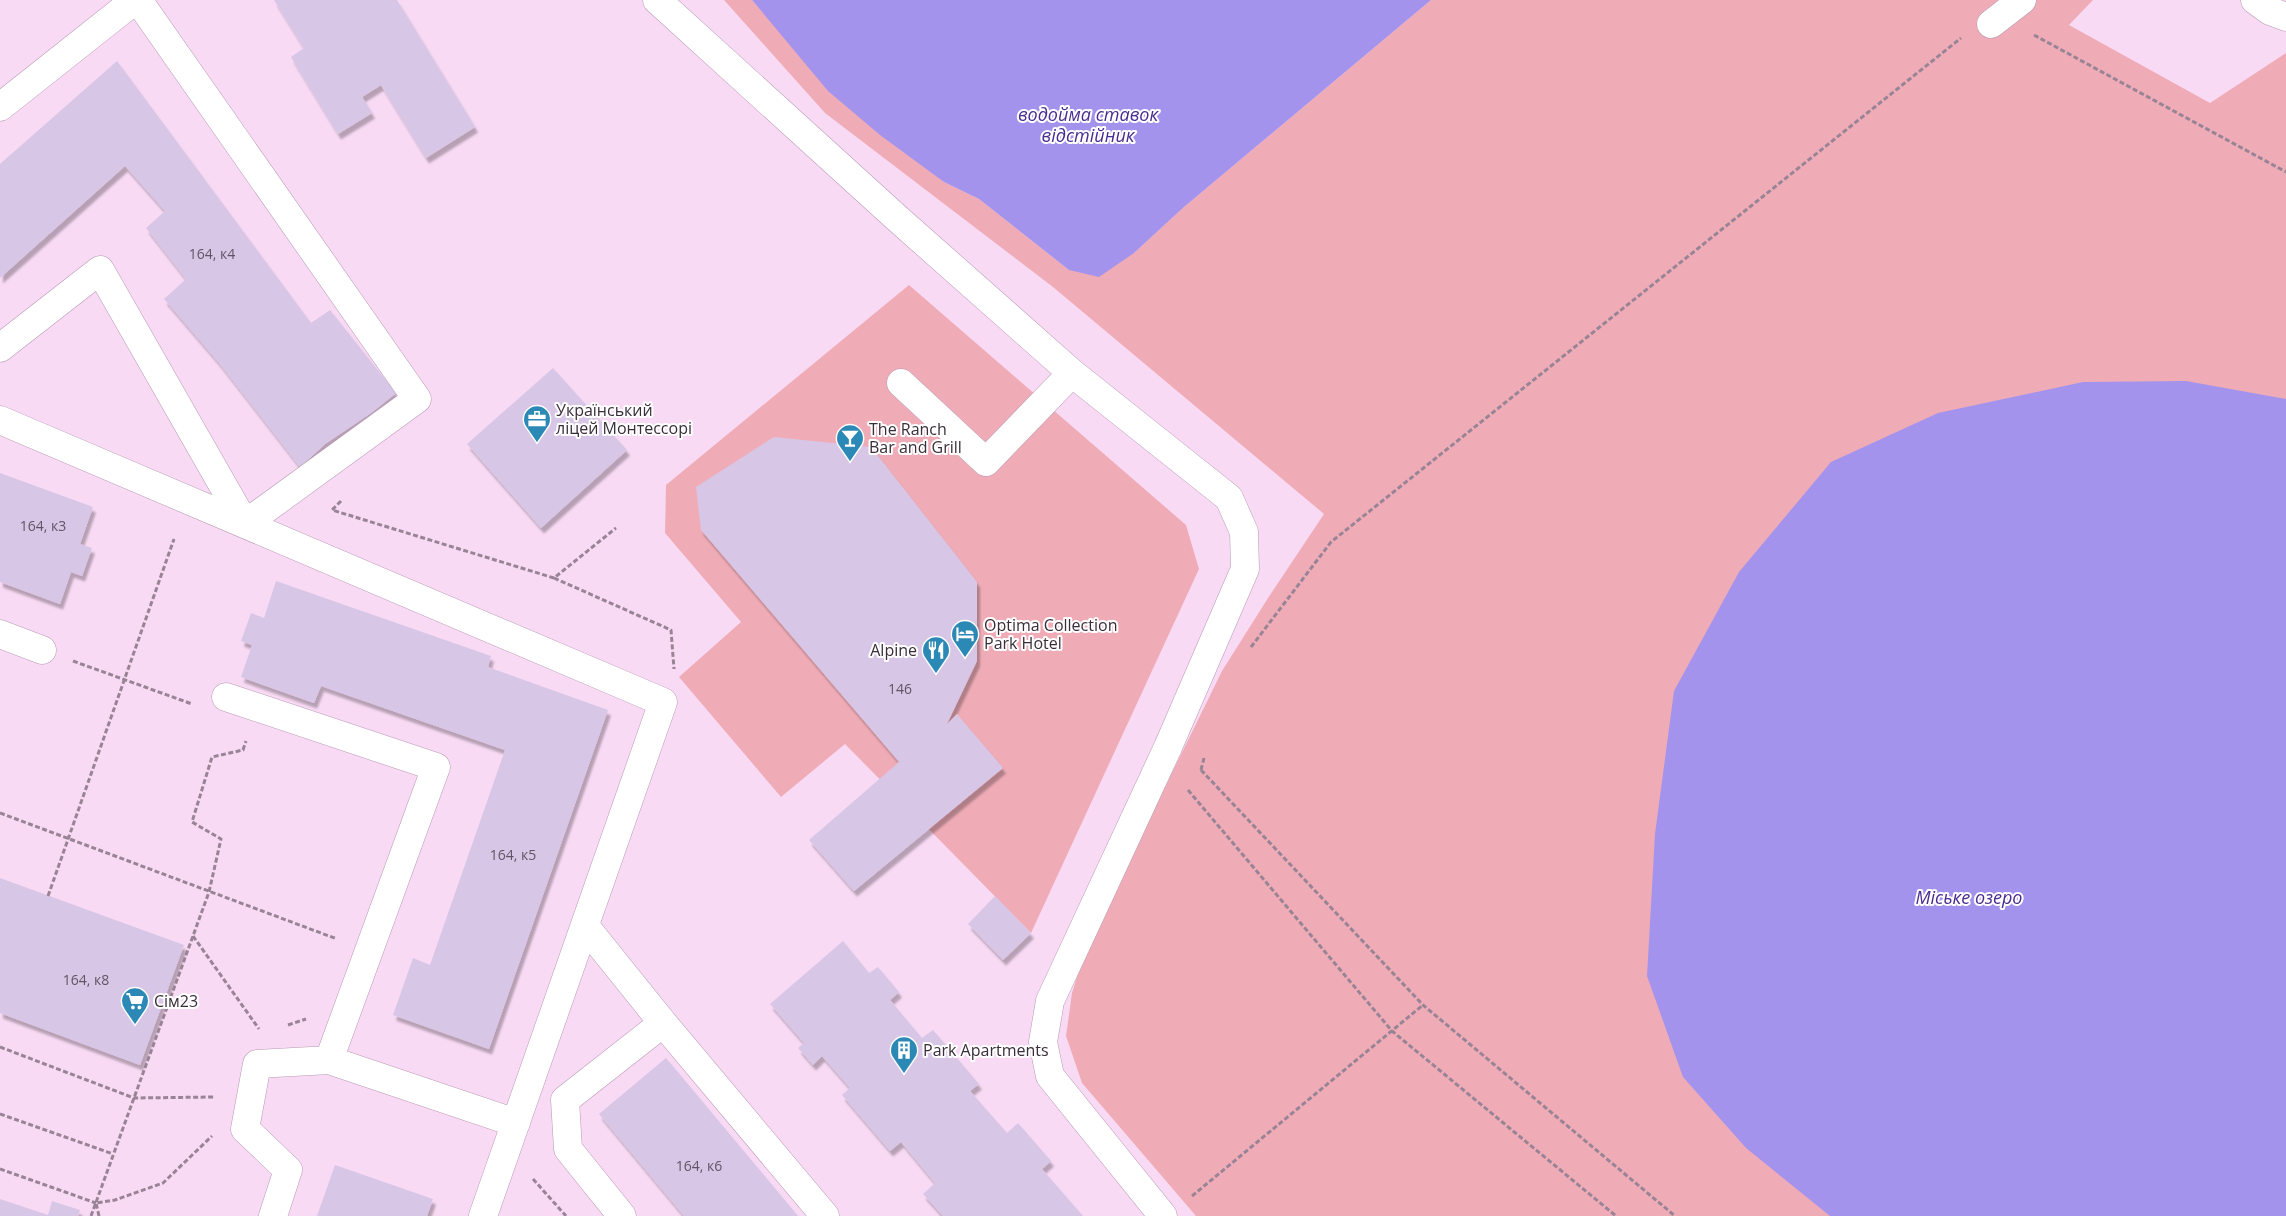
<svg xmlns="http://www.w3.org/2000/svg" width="2286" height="1216" viewBox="0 0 2286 1216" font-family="'Open Sans',sans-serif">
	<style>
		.green { fill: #efacb7 }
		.water { fill: #a493ec }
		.building { fill: #d8c6e6; filter: url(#shadow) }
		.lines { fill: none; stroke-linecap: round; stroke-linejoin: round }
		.minor-casing { stroke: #b79ab3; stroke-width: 29 }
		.path { stroke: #998496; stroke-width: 3; stroke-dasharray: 5 2.5; stroke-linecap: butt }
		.minor { stroke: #fff; stroke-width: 28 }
		.labels { text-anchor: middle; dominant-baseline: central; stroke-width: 4; stroke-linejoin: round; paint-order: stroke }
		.number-label { font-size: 14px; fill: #615464 }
		.poi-label { font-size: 16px; fill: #392e38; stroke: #fff; text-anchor: start }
		.water-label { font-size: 18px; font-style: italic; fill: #4a2c91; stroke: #fff }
	</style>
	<defs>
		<filter id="shadow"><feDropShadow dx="3" dy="5.5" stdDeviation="1" flood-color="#0004"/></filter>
	</defs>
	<rect width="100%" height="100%" fill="#f9daf5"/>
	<path class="green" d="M724,0h28l20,23 172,159 35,17 90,71 65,-17 50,-46 247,-207h662l-24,25 141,78 76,-50v1163h-1090l-114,-133 -16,-47 6,-43 14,-45 136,-277 46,-73 56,-84 -271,-227 -228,-174z
		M909,285l277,240 13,44 -168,364 -186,-189 -64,53 -102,-120 62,-55 -76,-89 1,-48z"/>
	<path class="water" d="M752,0h679l-247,207 -50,46 -35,24 -30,-7 -90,-71 -35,-17 -64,-47 -52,-44z
		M2186,381l100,18v817h-456l-84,-68 -63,-71 -36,-101 8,-142 19,-143 65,-119 92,-110 107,-49 145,-31z"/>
	<path class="building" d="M274,0h123l78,127 -49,31 -45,-73 -19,12 10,16 -34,21 -47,-77 13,-9z
		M117,61l194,262 19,-13 66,83 -25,20 -46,31 -25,23 -81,-104 -55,-64 22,-20 -40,-51 19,-17 -40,-45 -125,112v-114z
		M553,368l74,82 -86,78 -74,-84z
		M774,437l97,10 106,135v79l-30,63 10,-10 46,54 -149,123 -45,-51 90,-78 -198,-232 -5,-43z
		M0,473l93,34 -13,37 12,4 -10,28 -11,-4 -11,32 -60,-22z
		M276,581l215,75 -3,11 120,43 -119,339 -96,-34 20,-57 17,7 75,-215 -184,-64 -7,17 -73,-26 11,-32 -11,-4 10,-28 13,5z
		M0,878l184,67 -44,120 -140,-52z
		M995,896l36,37 -28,27 -35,-36z
		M843,941l26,32 9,-6 21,25 -9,8 32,38 11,-8 46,54 -9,7 37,42 11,-10 33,38 -9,8 41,47h-140l-20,-22 12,-11 -34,-41 -11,9 -48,-56 8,-7 -28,-32 -9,9 -15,-17 6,-5 -34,-39z
		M666,1058l132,158h-114l-85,-102z
		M335,1165l98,34 -6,17h-110z
		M0,1199l48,16 4,-14 28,9 -2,6h-78z"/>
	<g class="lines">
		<g class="minor-casing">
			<path id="minor" d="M657,0l241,219 174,154 157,125 15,34 1,37 -77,178 -118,254 -7,41 7,34 113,140
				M2255,0l15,11 16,6
				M1991,24l31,-24
				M0,107l135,-107
				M0,348l100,-78 145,254 172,-125 -279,-399
				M901,383l85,79 86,-89
				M0,420l663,282 -180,514
				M0,634l42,16
				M226,697l210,70 -107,293 187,63
				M585,926l78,97 -98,77 3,49 54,67
				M663,1023l162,193
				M273,1216l15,-46 -43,-41 12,-65 72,-4"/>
		</g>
		<path class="path" d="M2034,35l252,137
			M341,501l-9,9 222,68 62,-50
			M554,578l117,52 3,39
			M1251,647l80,-105 630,-504
			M73,661l119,43
			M1201,770l3,-12
			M1201,770l222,235 252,211
			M1188,790l204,241 224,185
			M0,813l337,126
			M48,896l126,-357
			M193,936l66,93
			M288,1025l18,-6
			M0,1047l134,51 81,-1
			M0,1114l113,40
			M0,1169l96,34
			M533,1179l33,37
			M1192,1196l231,-191
			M91,1216l118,-324 12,-53 -29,-17 20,-65 31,-7 3,-9
			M99,1216l-3,-13 19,-3 48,-17 49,-47"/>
		<use href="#minor" class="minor"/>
	</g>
	<defs>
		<g id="office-pin" transform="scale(1.4375)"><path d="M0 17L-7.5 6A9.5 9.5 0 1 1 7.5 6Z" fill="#2c89b5" stroke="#fff"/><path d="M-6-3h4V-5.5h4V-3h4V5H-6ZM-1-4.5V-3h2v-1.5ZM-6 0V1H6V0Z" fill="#fff"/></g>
		<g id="bar-pin" transform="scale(1.4375)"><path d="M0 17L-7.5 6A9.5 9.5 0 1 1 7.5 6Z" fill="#2c89b5" stroke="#fff"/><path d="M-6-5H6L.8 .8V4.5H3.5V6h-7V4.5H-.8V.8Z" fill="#fff"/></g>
		<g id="hotel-pin" transform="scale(1.4375)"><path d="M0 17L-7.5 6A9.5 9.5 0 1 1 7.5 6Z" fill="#2c89b5" stroke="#fff"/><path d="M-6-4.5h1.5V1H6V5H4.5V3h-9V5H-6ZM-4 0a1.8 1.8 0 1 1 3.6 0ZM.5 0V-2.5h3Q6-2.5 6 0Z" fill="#fff"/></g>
		<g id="restaurant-pin" transform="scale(1.4375)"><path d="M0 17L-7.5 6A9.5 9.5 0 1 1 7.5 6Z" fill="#2c89b5" stroke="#fff"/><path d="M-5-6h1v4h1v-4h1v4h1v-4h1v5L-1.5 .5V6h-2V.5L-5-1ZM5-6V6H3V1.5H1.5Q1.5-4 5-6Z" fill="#fff"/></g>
		<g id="supermarket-pin" transform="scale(1.4375)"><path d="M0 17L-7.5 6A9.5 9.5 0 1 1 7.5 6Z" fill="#2c89b5" stroke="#fff"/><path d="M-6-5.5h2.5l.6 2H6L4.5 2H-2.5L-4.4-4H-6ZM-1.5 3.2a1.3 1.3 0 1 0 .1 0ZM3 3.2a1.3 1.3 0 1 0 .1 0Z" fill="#fff"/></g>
		<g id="building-pin" transform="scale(1.4375)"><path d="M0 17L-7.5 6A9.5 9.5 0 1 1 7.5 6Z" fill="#2c89b5" stroke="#fff"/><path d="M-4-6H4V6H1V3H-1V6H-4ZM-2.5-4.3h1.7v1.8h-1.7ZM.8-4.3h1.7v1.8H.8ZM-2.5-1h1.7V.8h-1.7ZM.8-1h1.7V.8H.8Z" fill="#fff"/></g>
	</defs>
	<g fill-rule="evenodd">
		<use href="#office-pin" x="537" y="419"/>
		<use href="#bar-pin" x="850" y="438"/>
		<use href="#hotel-pin" x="965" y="634"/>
		<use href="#restaurant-pin" x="936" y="650"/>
		<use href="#supermarket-pin" x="135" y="1001"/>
		<use href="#building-pin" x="904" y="1050"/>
	</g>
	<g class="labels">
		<g class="number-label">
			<text x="212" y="253">164, к4</text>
			<text x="43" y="525">164, к3</text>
			<text x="900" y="688">146</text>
			<text x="513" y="854">164, к5</text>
			<text x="86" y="979">164, к8</text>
			<text x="699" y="1165">164, к6</text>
		</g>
		<g class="poi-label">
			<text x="556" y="410">Український<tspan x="556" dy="18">ліцей Монтессорі</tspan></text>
			<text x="869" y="429">The Ranch<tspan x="869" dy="18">Bar and Grill</tspan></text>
			<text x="984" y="625">Optima Collection<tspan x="984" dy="18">Park Hotel</tspan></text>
			<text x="917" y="650" text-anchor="end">Alpine</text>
			<text x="154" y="1001">Сім23</text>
			<text x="923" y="1050">Park Apartments</text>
		</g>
		<g class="water-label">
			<text x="1088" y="114">водойма ставок<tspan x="1088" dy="21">відстійник</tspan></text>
			<text x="1969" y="897">Міське озеро</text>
		</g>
	</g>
</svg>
